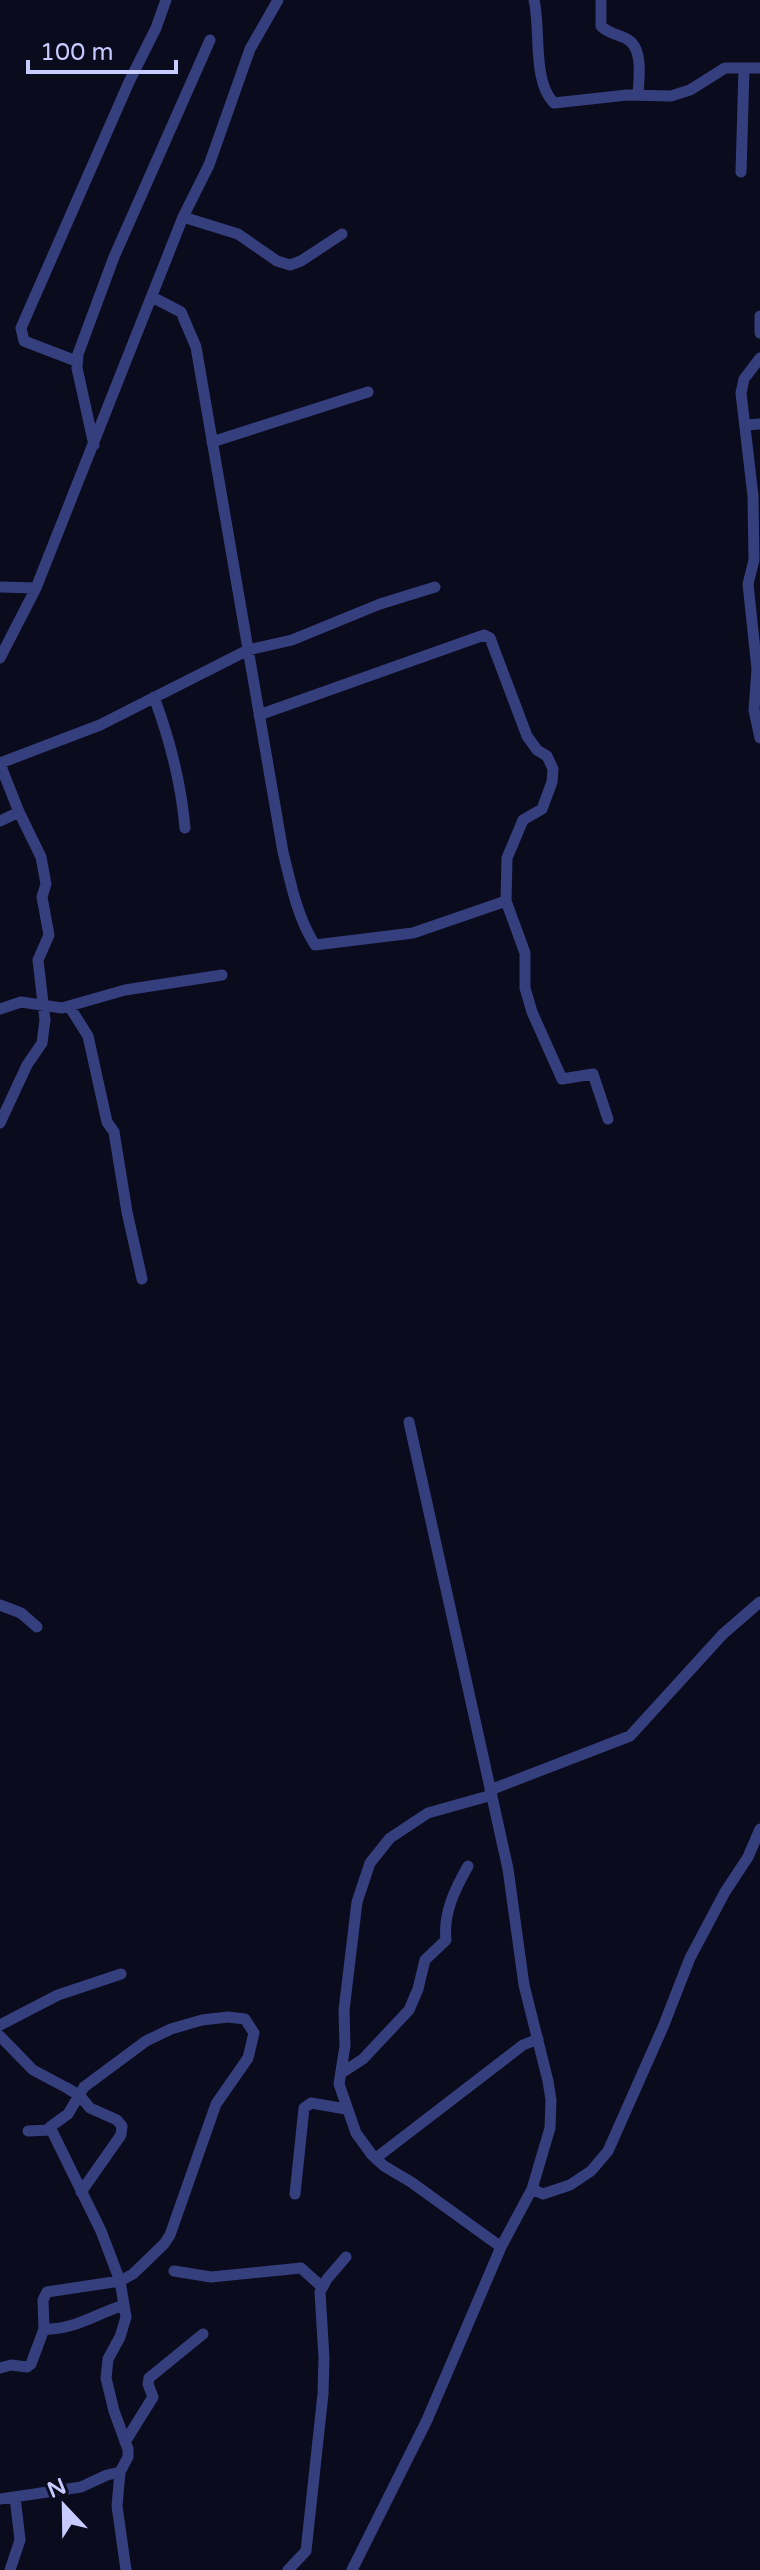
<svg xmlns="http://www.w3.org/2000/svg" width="760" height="2570" viewBox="0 0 760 2570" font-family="'Varela Round',sans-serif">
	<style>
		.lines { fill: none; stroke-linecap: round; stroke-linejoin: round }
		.street { stroke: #363f7d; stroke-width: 11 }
	</style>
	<rect width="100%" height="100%" fill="#0b0b1e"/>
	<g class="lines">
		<path class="street" d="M534,0c7,28 -2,82 20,103l73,-8 44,1 19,-6 35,-22h35
			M601,0v26c7,7 15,8 24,12 19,8 14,39 13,56
			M741,172l3,-103
			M183,217l55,17 39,27 13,4 11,-4 41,-27
			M152,297l29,15 15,35 87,505c8,32 14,65 32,93l98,-12 93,-32
			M760,316v17
			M760,358l-16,21 -3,14 12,103 1,64 -6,24 9,85 -3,41 6,28
			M76,361l-52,-20 -3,-13 108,-246 27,-54 10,-28
			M745,425l15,-1
			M212,442l156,-50
			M94,445l-17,-77 1,-14 36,-97 96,-217
			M0,587l36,1
			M0,658l36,-70 147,-371 26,-52 41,-116 28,-49
			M154,697c16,43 27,85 31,131
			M259,715l225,-80 6,3 37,98 10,14 10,6 6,13 -1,13 -10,27 -19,11 -16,38 -1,43 19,52v35l7,24 30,67 31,-5 15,45
			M0,821l19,-9
			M69,1006l19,30 19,86 7,10 13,80 15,67
			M0,1009l21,-7 41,6 63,-18 97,-15
			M0,1123l27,-58 15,-22 3,-23 -7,-60 11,-25 -7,-38 4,-13 -5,-27 -22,-45 -17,-43 1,-7 97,-37 148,-75 44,-10 88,-36 55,-17
			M0,1605l21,8 16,14
			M490,1790l140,-54 93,-102 37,-32
			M492,1795l-64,18 -38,25 -20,25 -13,39 -13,108 1,36 -6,38 17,49 16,22 12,11 27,16 90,65
			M0,2025l58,-30 63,-21
			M0,2036l33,34 34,18 13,8 10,12 27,12 5,6 -1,9 -40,57
			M343,2072l20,-13 46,-49 9,-21 7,-29 21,-20c-3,-27 9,-51 22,-74
			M28,2131l22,-1
			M376,2158l147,-113 15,-6
			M532,2189l11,5 27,-9 21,-14 17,-20 55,-124 27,-69 35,-66 23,-35 12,-28
			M295,2194l9,-86 7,-5 35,6
			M174,2271l37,6 90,-9 21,19
			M44,2329c28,2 54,-16 80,-24
			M0,2368l11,-3 16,2 4,-3 13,-35 -1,-29 4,-8 73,-11 13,-7 31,-30 6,-9 46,-131 32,-46 6,-25 -9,-14 -17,-2 -26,3 -31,9 -25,12 -62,46 -16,27 -18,13 51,104 19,50 6,36 -6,20 -12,22 -2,19 8,33 14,38v8l-8,15 -3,34 9,64
			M125,2442l28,-45 -5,-13 1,-6 54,-44
			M0,2499l81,-12 26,-12 13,-3
			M10,2570l10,-30 -5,-43
			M288,2570l18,-19 17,-157 1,-36 -4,-66 7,-13 19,-22
			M352,2570l75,-150 74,-173 31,-58 18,-61 1,-28 -3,-19 -24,-96 -16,-116 -99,-447"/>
	</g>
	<g transform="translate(64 2506) rotate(338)" stroke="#0b0b1e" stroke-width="6" paint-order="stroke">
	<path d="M0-6L14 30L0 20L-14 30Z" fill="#c8cbff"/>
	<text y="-12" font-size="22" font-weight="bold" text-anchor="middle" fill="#c8cbff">N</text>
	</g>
	<path d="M28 60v12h148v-12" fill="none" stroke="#c8cbff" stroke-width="4"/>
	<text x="40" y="60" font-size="24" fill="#c8cbff" stroke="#0b0b1e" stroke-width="6" paint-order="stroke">100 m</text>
</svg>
